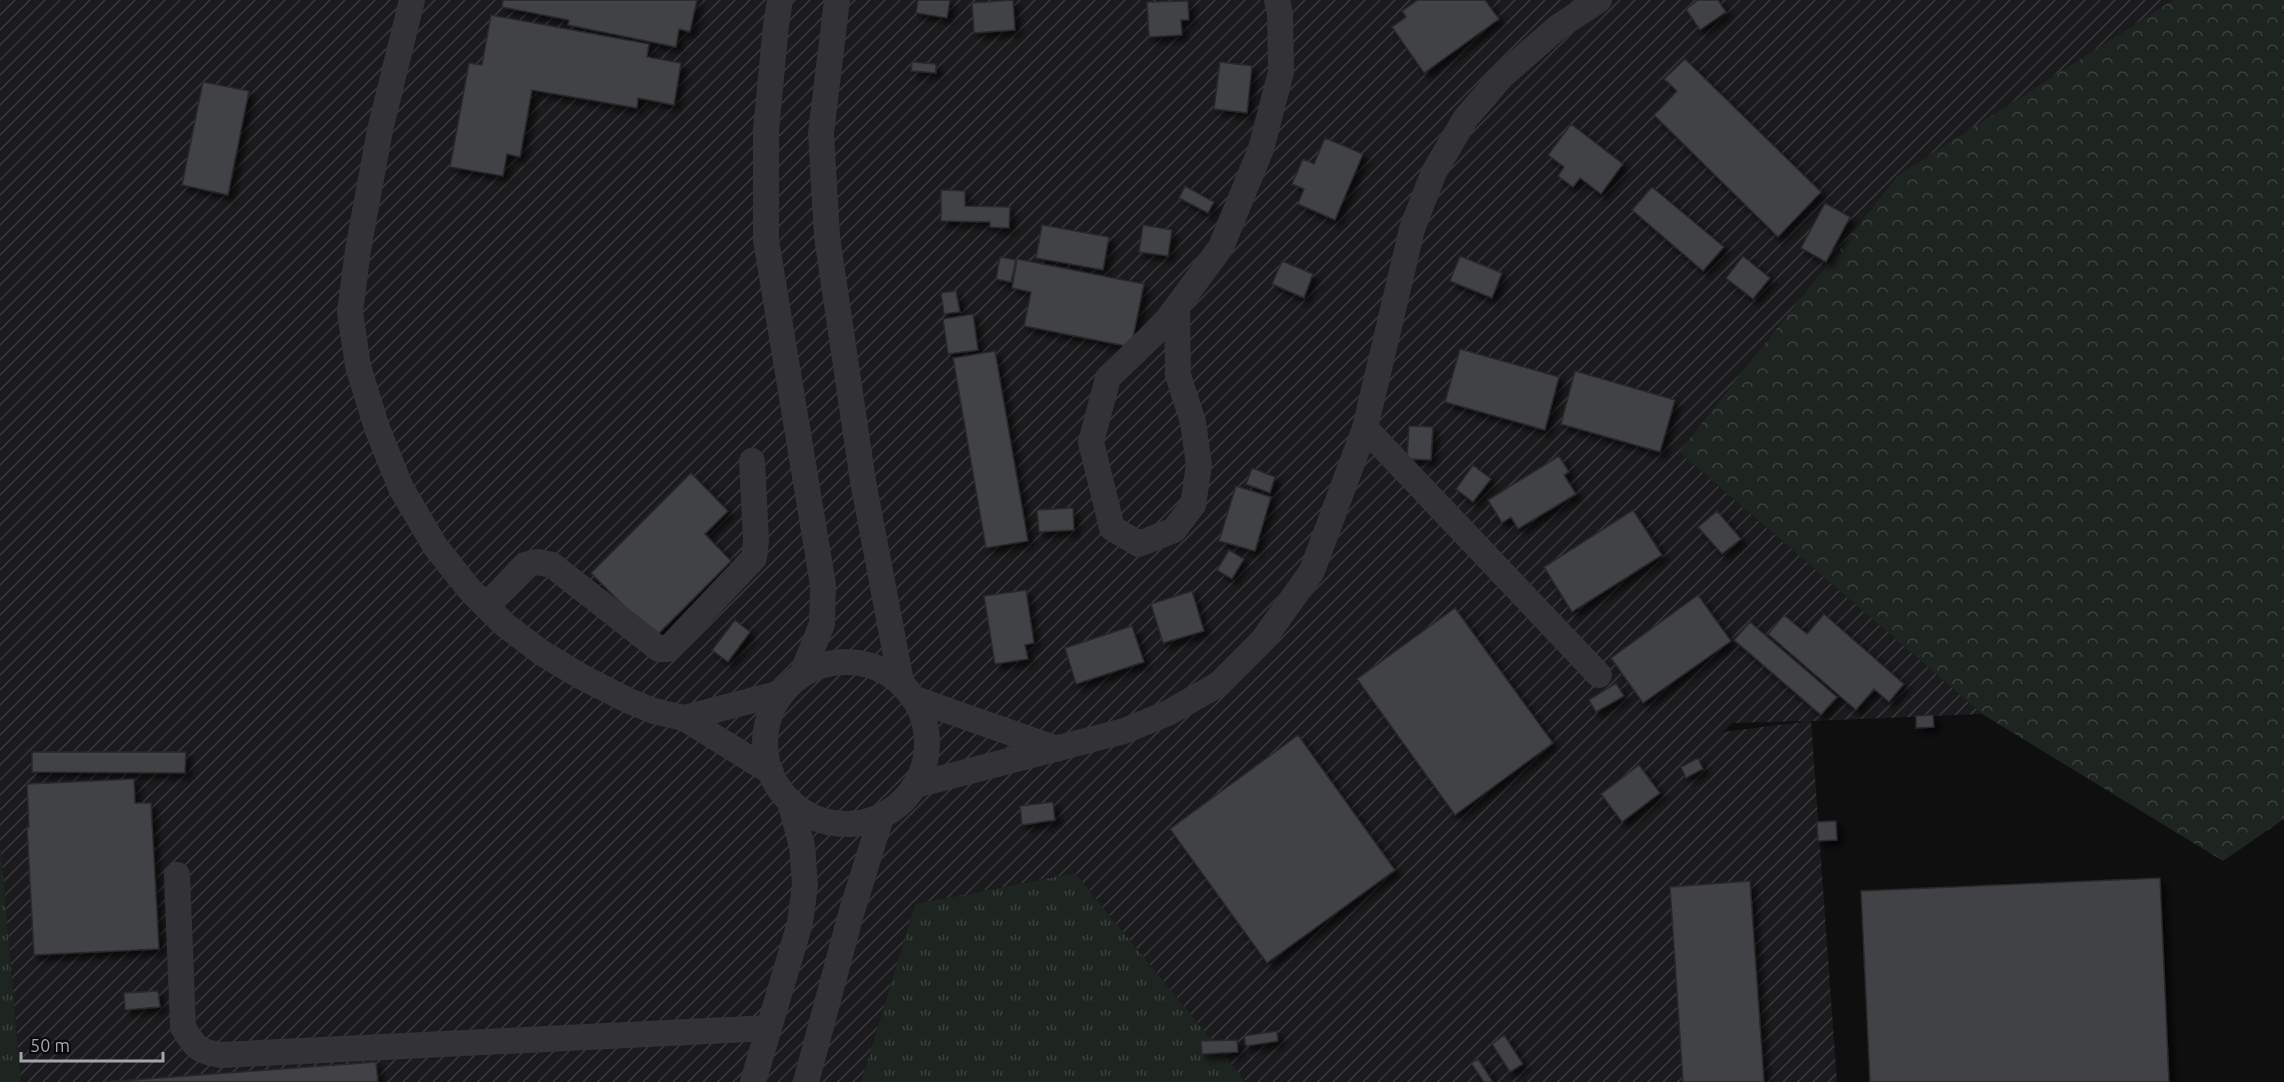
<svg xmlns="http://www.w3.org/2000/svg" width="2284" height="1082" viewBox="0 0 2284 1082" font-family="Ubuntu,sans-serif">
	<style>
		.industrial { fill: url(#industrial-furrows); fill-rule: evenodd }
		.grass { fill: url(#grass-tufts) }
		.forest { fill: url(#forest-crowns) }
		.building { fill: #414245; stroke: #29292c; stroke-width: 1.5; filter: url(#shadow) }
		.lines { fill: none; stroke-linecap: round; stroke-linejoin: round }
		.minor { stroke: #333337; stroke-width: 26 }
	</style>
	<defs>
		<pattern id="industrial-furrows" width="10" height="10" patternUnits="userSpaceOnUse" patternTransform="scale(1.5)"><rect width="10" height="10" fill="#1b1b1d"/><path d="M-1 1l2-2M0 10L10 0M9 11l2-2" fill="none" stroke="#39393b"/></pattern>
		<pattern id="grass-tufts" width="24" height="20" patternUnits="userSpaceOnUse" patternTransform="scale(1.5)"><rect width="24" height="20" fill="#1e241f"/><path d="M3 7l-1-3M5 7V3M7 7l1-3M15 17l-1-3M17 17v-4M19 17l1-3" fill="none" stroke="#3c413d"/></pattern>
		<pattern id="forest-crowns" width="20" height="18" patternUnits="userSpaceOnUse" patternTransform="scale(1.5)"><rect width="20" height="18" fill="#1e241f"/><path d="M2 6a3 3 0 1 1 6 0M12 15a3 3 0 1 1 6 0" fill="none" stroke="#3c413d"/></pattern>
		<filter id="shadow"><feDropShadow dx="5.5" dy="5.5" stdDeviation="3" flood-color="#0009"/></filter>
	</defs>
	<rect width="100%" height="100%" fill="#0f0f10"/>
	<path class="industrial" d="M0,0h2173l-275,175 -219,277 303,262 -171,7 26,361h-591l-171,-209 -160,31 -54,178h-840l-21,-241zM1802,721v1l-79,10 9,-9z"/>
	<path class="grass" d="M0,841l21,241h-21z
		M1075,873l171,209h-385l54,-178z"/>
	<path class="forest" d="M2173,0h111v819l-61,42 -241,-147 -303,-262 219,-277z"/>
	<path class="building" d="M503,0h194l-7,32 -11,-3 -3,18 -108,-22 1,-5 -67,-13z
		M918,0h32l-3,18 -31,-5z
		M1013,0l2,30 -41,3 -2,-30z
		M1418,0h67l14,19 -75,54 -32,-46 14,-10 -4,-6z
		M1698,0h20l8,12 -26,18 -14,-21z
		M1188,1l1,19h-8l1,15 -33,2 -2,-35z
		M491,15l158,29 -2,13 34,6 -7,42 -36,-7 -1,10 -105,-18 -12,67 -13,-3 -4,22 -53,-9 19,-104 13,2z
		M1685,59l136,133 -43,45 -124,-122 23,-24 -13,-12z
		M912,62l24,2v9l-25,-2z
		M1220,62l32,4 -5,47 -33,-4z
		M203,82l46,9 -21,104 -46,-10z
		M1571,124l52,40 -22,30 -21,-16 -7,9 -15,-11 6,-9 -16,-12z
		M1325,138l38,16 -28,66 -37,-16 6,-15 -12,-5 11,-25 11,5z
		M1185,186l29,16 -6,11 -29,-15z
		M1652,187l72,60 -21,24 -71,-61z
		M941,190l24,1v15l45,1 -1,21 -19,-1v-5l-49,-1z
		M1825,203l25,14 -24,45 -25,-14z
		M1042,225l67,12 -6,33 -67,-12z
		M1143,225l29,5 -4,26 -29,-4z
		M1460,256l42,17 -10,25 -42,-17z
		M1743,256l27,22 -17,21 -27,-21z
		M1000,257l16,3 -5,22 -15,-3z
		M1017,259l127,25 -13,63 -107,-21 7,-34 -19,-4z
		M1282,261l31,13 -9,24 -32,-14z
		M956,291l4,21 -16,2 -3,-21z
		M973,314l5,36 -30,4 -5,-35z
		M1460,349l99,28 -14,53 -100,-28z
		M995,351l33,190 -42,7 -33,-190z
		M1575,371l100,29 -15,52 -99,-28z
		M1409,426l24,1 -2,33 -24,-1z
		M1559,456l10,16 -5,3 12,19 -58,35 -7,-12 -9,6 -14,-23z
		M1473,465l18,14 -18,23 -17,-13z
		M1252,468l23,9 -5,16 -24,-9z
		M691,473l37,38 -23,23 26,27 -76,76 -64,-64z
		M1236,486l35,11 -16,54 -36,-10z
		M1073,508l1,22 -35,2 -2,-22z
		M1633,510l29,45 -90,57 -28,-45z
		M1717,511l24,28 -19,15 -24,-27z
		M1229,550l15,9 -12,20 -15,-9z
		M1026,590l8,53 -9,2 3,14 -33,5 -11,-68z
		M1192,591l12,40 -41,12 -12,-39z
		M1698,595l33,46 -88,62 -32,-45z
		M1455,608l98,135 -98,72 -98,-136z
		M1824,614l80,70 -15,18 -15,-13 -18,21 -88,-76 16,-19 23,19z
		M735,620l15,12 -22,30 -16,-12z
		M1750,622l87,75 -16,18 -87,-75z
		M1132,626l12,36 -68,22 -11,-36z
		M1616,683l8,13 -28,16 -7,-12z
		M1933,715l1,12 -18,1v-12z
		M1298,735l97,135 -128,93 -97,-134z
		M32,752h154l-1,21 -153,-1z
		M1698,758l5,11 -17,9 -5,-11z
		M1639,765l21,28 -38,29 -21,-28z
		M134,779l1,24h16l8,146 -125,6 -7,-128h2l-2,-43z
		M1053,802l2,18 -33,5 -2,-19z
		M1836,821l1,19 -19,1 -1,-19z
		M2160,878l9,204h-299l-9,-191z
		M1750,881l14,201h-81l-13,-195z
		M158,991l2,16 -35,3 -1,-17z
		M1277,1031l1,10 -32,5 -2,-10z
		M1504,1035l19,29 -13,8 -18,-28z
		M1237,1040l1,12 -36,2 -1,-13z
		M1478,1059l15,23h-9l-13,-19z
		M376,1062l2,20h-273z"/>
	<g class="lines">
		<path class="minor" d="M412,0l-32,130 -22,120 -8,62 8,54 19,62 24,60 34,58 34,43 36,36 37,28 40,24 47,24 25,10 30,7 87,54
			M780,0l-4,25 -10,105v110l57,345 -1,39 -20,50
			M837,0l-16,133 6,104 36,244 38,201
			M1177,307l1,68 15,47 6,43 -6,40 -19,25 -35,14 -27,-16 -21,-86 17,-64 57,-55 56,-76 40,-98 20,-77 -1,-58 -3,-14
			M1365,428l234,247
			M486,606l39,-41 13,-3 14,3 107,84h9l86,-91 2,-17 -4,-80
			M765 743a81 81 0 1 1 162 0a81 81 0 1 1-162 0Z
			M915,699l142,50
			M684,718l97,-25
			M916,785l208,-54 44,-18 51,-29 44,-44 49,-69 53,-143 47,-199 22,-57 31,-53 37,-43 56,-49 41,-27
			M177,875l6,152c11,19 15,25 38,28l548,-27
			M753,1082l47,-159 5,-38 -3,-39 -12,-44
			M806,1082l45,-168 30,-97"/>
	</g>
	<path d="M21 1052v9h142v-9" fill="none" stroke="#a2a6af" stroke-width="3"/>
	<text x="30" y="1052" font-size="18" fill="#a2a6af" stroke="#0a0a0b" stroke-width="4.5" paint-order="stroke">50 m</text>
</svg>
